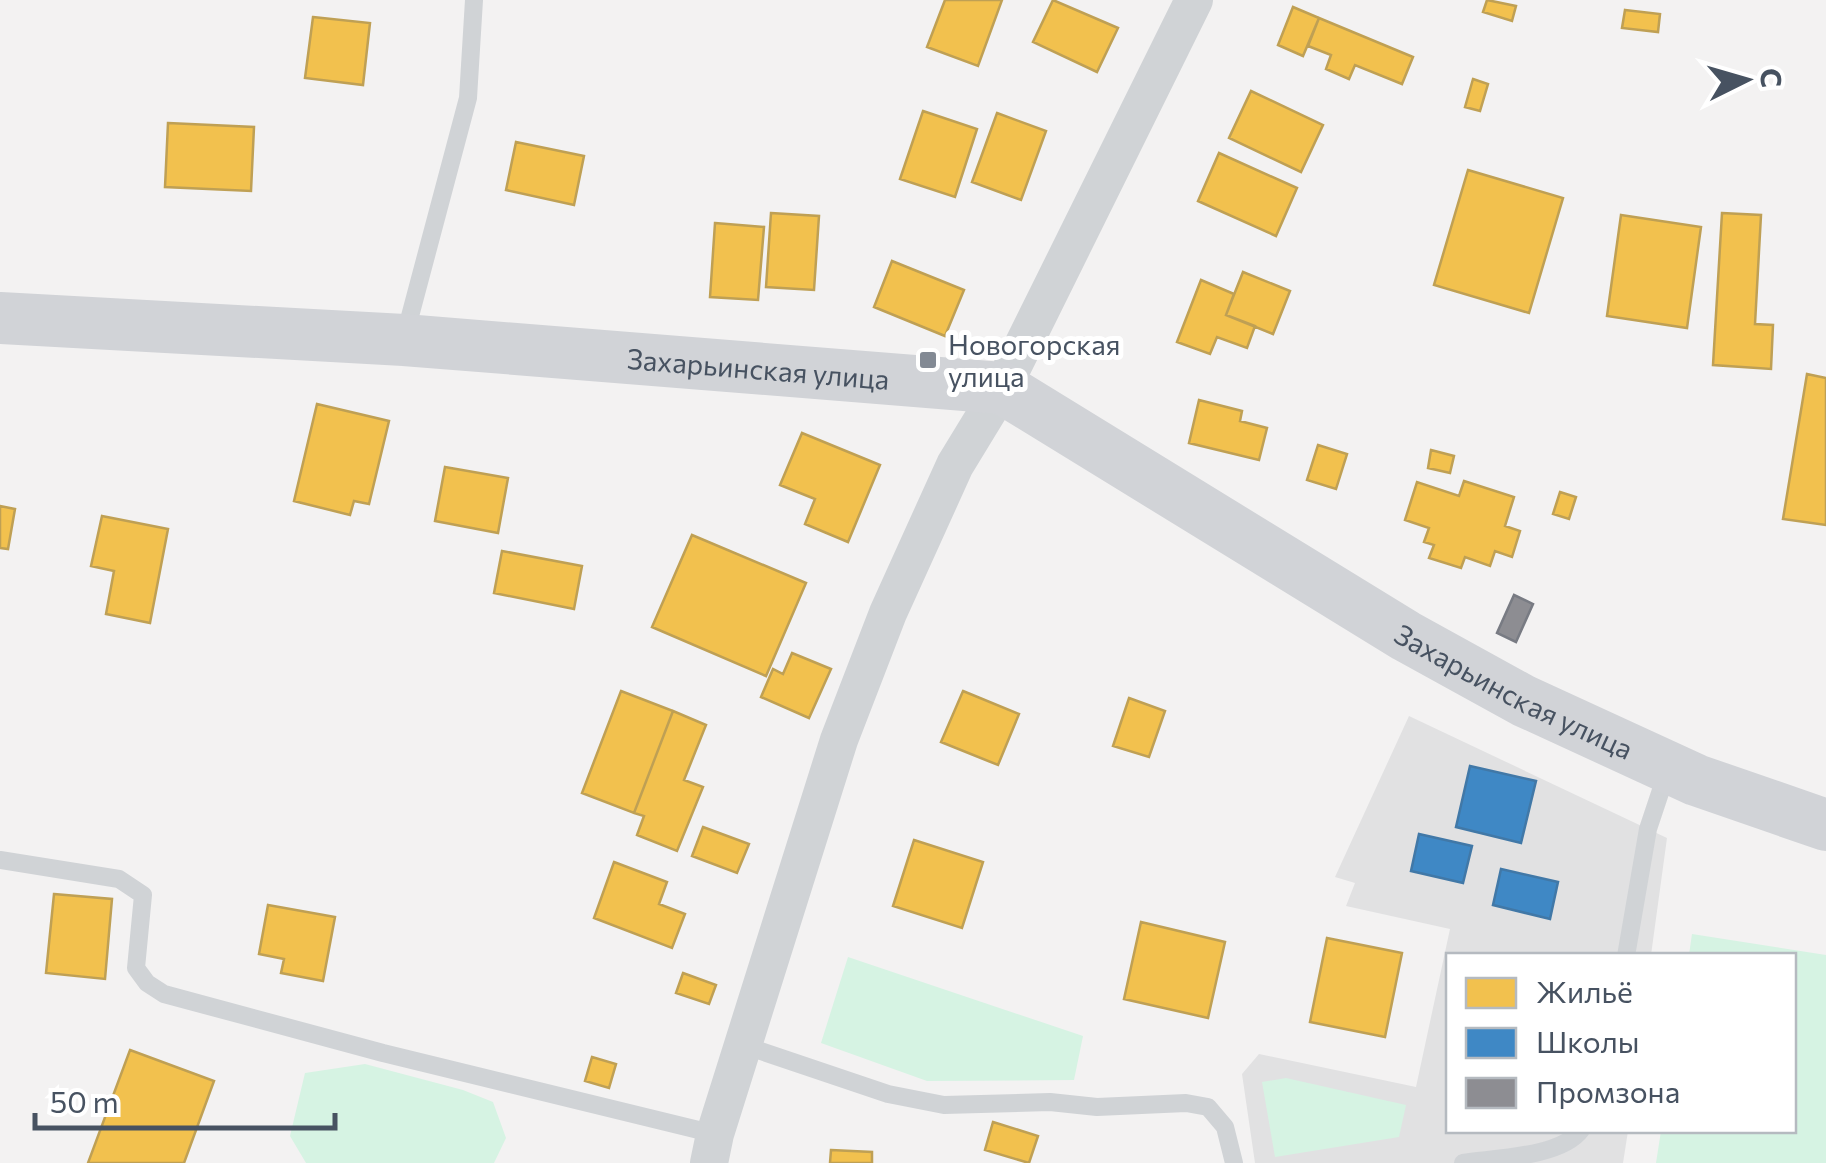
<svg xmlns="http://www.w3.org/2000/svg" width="1826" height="1163" viewBox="0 0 1826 1163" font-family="Commissioner,sans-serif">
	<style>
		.education { fill: #e1e1e2 }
		.green { fill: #d6f3e3 }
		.homes { fill: #f2c14e; stroke: #bfa054; stroke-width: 2.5 }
		.schools { fill: #3f88c5; stroke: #4178a7; stroke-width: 2.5 }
		.industry { fill: #8d8d92; stroke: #787b83; stroke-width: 2.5 }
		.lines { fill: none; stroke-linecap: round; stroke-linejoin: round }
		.lane { stroke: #d0d3d6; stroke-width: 18 }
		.street { stroke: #d0d3d6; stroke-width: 38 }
		.secondary { stroke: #d1d3d7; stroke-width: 52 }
		.poi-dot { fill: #838a94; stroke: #fff; stroke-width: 4 }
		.labels { text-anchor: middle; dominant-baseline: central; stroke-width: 10; stroke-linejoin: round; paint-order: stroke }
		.poi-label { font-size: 28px; fill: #475261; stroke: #fff; text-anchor: start }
		.street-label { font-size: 28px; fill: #475261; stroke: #fff }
	</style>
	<rect width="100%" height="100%" fill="#f3f2f2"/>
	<path class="education" d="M1409,716l258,122 -16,117 -203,1v174l180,1 -5,32h-368l-13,-89 17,-20 157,33 34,-158 -104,-23 9,-23 -20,-6z"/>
	<path class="green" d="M1692,934l134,21v208h-170l5,-32 133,-1v-174l-105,-1z
		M848,957l235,79 -9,44 -147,1 -106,-38z
		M365,1064l98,26 30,12 13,36 -12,25h-188l-16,-27 15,-63z
		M1286,1078l120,27 -7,32 -124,20 -13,-75z"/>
	<path class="homes" d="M945,0h57l-24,66 -51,-19z
		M1053,0l65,28 -21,44 -64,-30z
		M1487,0l29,6 -4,15 -29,-9z
		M1293,7l26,11 -16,38 -25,-11z
		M1625,10l35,4 -2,18 -36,-4z
		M313,17l57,6 -7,62 -58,-7z
		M1319,18l94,39 -11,27 -47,-19 -6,14 -23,-10 5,-14 -23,-9z
		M1473,79l15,5 -8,27 -15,-4z
		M1251,91l72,34 -22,47 -72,-34z
		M923,111l54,18 -22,68 -55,-18z
		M997,113l49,18 -25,69 -49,-18z
		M168,123l86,4 -3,64 -86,-4z
		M516,142l68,14 -10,49 -68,-15z
		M1219,153l78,35 -21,48 -78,-35z
		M1468,170l95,28 -34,115 -95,-28z
		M771,213l48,3 -5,74 -48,-3z
		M1722,213l39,2 -6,109 18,1 -2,44 -58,-4z
		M1621,215l80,12 -14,101 -80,-12z
		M715,223l49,4 -6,73 -48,-3z
		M892,261l72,29 -19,46 -71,-29z
		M1243,272l47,19 -17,43 -47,-19z
		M1201,280l33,14 -8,21 29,11 -8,22 -30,-11 -7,17 -33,-12z
		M1807,374l19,4v147l-43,-6z
		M1199,400l43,11 -2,10 27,7 -8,32 -70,-17z
		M317,404l72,17 -20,83 -15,-3 -4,14 -56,-14z
		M802,433l78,32 -32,77 -43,-18 10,-25 -35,-14z
		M1318,445l29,9 -11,35 -29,-9z
		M1431,450l23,6 -4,17 -22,-5z
		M445,467l63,11 -10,55 -63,-12z
		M1464,481l50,16 -9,29 15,5 -8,26 -17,-6 -5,15 -25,-9 -4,11 -32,-10 5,-13 -10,-3 5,-14 -24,-8 12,-38 42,14z
		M1560,492l16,5 -7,22 -16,-5z
		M0,506l15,3 -7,40 -8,-1z
		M102,516l66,13 -18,94 -44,-9 8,-43 -23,-5z
		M692,535l114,48 -40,93 -114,-49z
		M502,551l80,15 -8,43 -80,-16z
		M792,653l39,16 -22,49 -48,-21 12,-28 10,5z
		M621,691l52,20 -39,102 -52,-20z
		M963,691l56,23 -21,51 -57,-23z
		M1129,698l36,13 -16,46 -36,-11z
		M673,711l33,14 -22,55 19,7 -26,64 -40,-16 7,-19 -10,-3z
		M703,827l46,17 -12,29 -45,-17z
		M914,840l69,22 -21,66 -69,-22z
		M614,862l53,20 -8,22 26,10 -13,34 -78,-30z
		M54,894l58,5 -7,80 -59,-6z
		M268,905l67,12 -12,64 -42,-8 3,-14 -25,-5z
		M1141,922l84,20 -17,76 -84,-19z
		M1327,938l75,15 -17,84 -75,-15z
		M683,973l33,12 -7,19 -33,-11z
		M130,1050l84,31 -30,82h-96z
		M592,1057l24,7 -7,24 -24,-7z
		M993,1122l45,14 -9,27 -44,-13z
		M831,1150l41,2v11h-42z"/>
	<path class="schools" d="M1470,766l66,15 -15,62 -65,-16z
		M1419,834l53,12 -9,37 -52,-12z
		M1501,869l57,13 -8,37 -57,-14z"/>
	<path class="industry" d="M1514,595l19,9 -17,38 -19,-9z"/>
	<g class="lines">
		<path class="lane" d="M405,335l63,-237 6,-98
			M0,860l119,19 24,16 -7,73 11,15 17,11 219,59 332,81
			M1626,956l22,-127 19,-57
			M743,1045l145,49 56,11 106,-3 47,5 89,-4 22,4 17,20 9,36
			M1463,1163c32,-5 98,-6 118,-33"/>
		<path class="street" d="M709,1163l6,-29 124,-394 49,-127 67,-148 47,-77 192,-388"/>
		<path class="secondary" id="s1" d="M0,318l404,22 598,48 404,248 118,65 172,79 130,45"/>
	</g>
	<rect class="poi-dot" x="918" y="350" width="20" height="20" rx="5"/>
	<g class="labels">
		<g class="poi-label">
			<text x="948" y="344">Новогорская<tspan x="948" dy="32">улица</tspan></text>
		</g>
		<g class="street-label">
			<text stroke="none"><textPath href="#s1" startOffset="760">Захарьинская улица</textPath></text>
			<text stroke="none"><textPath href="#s1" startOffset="1600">Захарьинская улица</textPath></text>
		</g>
	</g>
	<rect x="1446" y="953" width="350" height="180" fill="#ffffff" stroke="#b5bac0" stroke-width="2.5"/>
	<rect x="1466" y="978" width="50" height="30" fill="#f2c14e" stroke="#b5bac0" stroke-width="2.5"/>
	<text x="1536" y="1003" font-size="30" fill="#475261">Жильё</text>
	<rect x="1466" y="1028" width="50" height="30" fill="#3f88c5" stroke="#b5bac0" stroke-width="2.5"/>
	<text x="1536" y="1053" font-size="30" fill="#475261">Школы</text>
	<rect x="1466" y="1078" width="50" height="30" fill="#8d8d92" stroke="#b5bac0" stroke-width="2.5"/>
	<text x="1536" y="1103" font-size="30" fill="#475261">Промзона</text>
	<g transform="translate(1746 80) rotate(85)" stroke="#ffffff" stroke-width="8" paint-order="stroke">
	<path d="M0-8L18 38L0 25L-18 38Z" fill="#475261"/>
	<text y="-15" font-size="28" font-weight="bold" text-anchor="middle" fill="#475261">С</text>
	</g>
	<path d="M35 1113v15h300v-15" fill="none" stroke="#475261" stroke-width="5"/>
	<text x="50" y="1113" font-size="30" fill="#475261" stroke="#ffffff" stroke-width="8" paint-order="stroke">50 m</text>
</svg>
